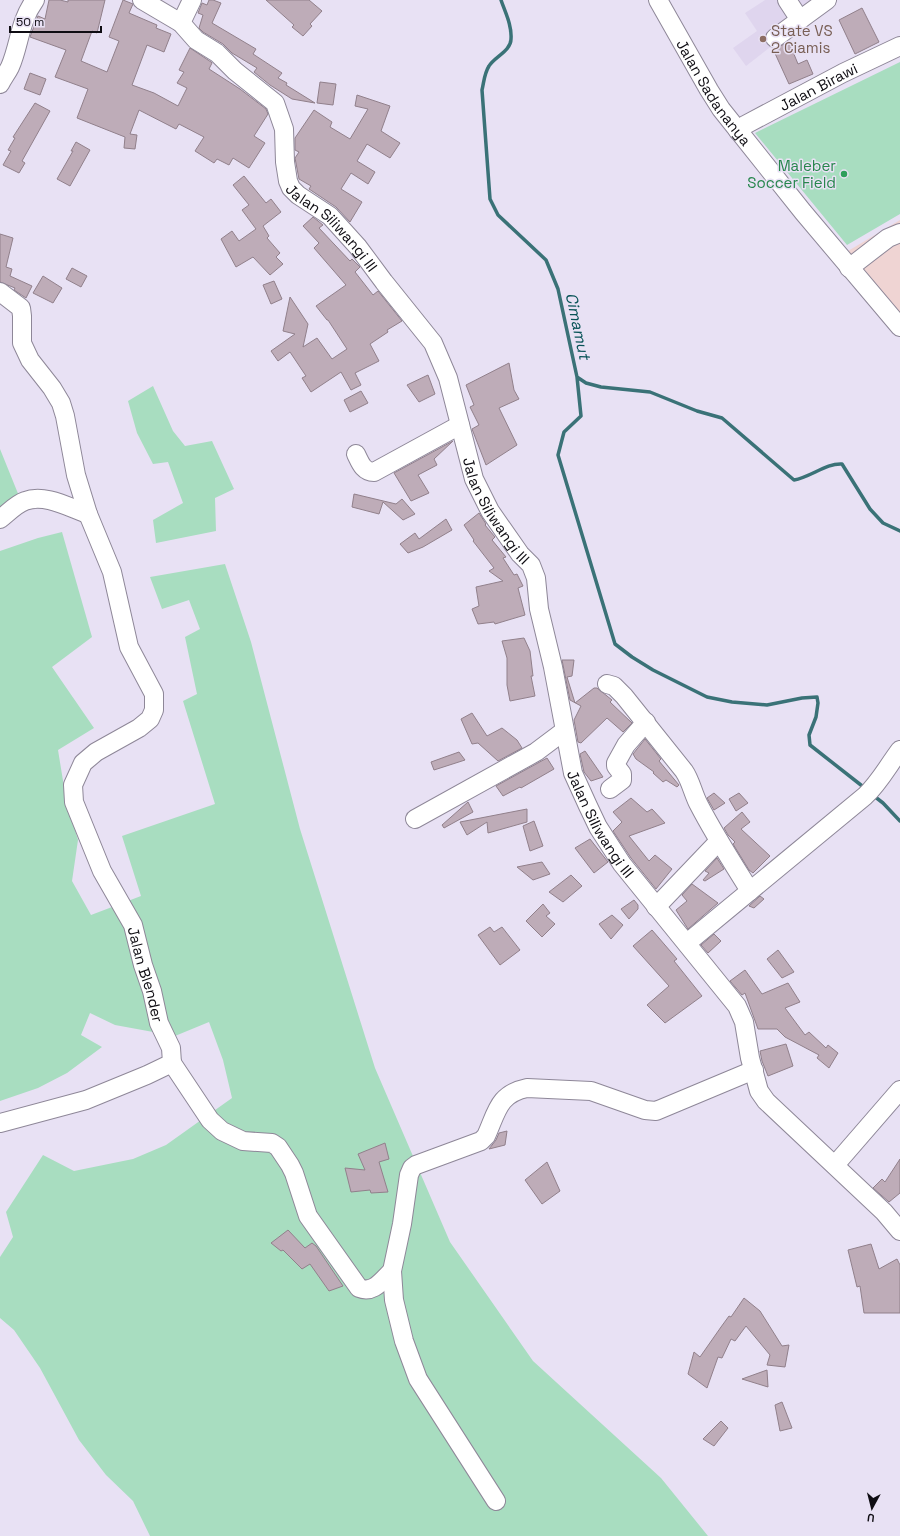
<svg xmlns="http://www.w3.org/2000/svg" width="900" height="1536" viewBox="0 0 900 1536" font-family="'Space Grotesk',sans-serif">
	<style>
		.commercial { fill: #efd4d3 }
		.built { fill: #dfd5ee }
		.green { fill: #a8ddc0 }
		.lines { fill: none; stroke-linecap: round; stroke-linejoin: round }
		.stream { stroke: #3a7277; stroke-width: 3.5 }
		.building { fill: #beacb8; stroke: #91808b }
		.minor-casing { stroke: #8e8798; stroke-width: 20 }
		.minor { stroke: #fff; stroke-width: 18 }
		.education-dot { fill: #8d6e63; stroke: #e8e1f4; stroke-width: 1.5 }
		.leisure-dot { fill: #2e9e5b; stroke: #e8e1f4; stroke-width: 1.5 }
		.labels { text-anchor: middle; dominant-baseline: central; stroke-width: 3; stroke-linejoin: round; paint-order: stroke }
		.education-label { font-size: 15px; fill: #785e54; stroke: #e8e1f4; text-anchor: start }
		.street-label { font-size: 15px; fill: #0f0d13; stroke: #e8e1f4 }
		.leisure-label { font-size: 15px; fill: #27864d; stroke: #e8e1f4; text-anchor: end }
		.water-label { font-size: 16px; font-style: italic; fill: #085357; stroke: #e8e1f4 }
	</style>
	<rect width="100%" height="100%" fill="#e8e1f4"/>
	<path class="commercial" d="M900,220v98l-57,-64z"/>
	<path class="built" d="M765,0h66l-85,66 -13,-18 24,-17 -12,-18z"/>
	<path class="green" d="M900,62v152l-53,31 -92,-112z
		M153,386l20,45 12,15 27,-5 22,48 -19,9 1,33 -60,12 -3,-23 30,-17 -15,-41 -15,2 -16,-31 -9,-32z
		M0,449l19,47 -19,16z
		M62,532l30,105 -40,30 42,61 -36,22 8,49 12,41 -6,41 19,34 50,-19 -19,-60 93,-32 -32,-103 14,-7 -12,-57 15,-8 -11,-29 -27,9 -12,-32 75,-13 26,78 49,187 75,239 75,174 83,119 128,117 47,58h-558l-17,-35 -27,-26 -27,-35 -39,-72 -26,-38 -14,-12v-61l13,-20 -7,-25 37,-57 31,16 59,-12 33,-14 66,-47 -9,-38 -14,-38 -34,14 -60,-11 -25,-12 -9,22 21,12 -35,26 -29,15 -38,13v-550l38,-13z"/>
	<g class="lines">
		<path class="stream" d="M501,0c4,12 11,25 10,39 0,12 -17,18 -22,27 -5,8 -5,16 -7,24l8,109 8,16 48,45 12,29 19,88 9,6 15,4 49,5 47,19 25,7 72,62c17,-3 32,-17 48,-16l28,45 13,14 17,8
			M577,377l4,39 -17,16 -6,23 57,189 17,13 21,13 54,27 25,5 35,3 35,-7 15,-1 1,6 -2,14 -7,18 1,10 56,44
			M874,796l9,7 17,18"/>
	</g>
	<path class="building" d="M49,0h11l8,2v-2h37l-8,33 -5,-2 -11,30 26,11 12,-31 -10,-4 14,-37 10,4 -4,9 28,12 -1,3 15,6 -7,18 -17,-7 -15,40 22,8 24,13 9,-18 -10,-5 7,-11 -5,-2 11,-22 21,14 1,1 -3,6 31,20 26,20 2,5 -14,22 11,7 -16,25 -16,-10 -4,7 -12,-6 -3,4 -19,-12 9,-14 -25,-13 -3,5 -37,-19 -9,24 7,1 -2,14 -11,-1 1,-11 -48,-19 11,-29 -33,-12 11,-27 -36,-13 8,-21 7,3z
		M209,0h4l8,3 -9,20 44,26 -3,5 29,19 -4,5 9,5 -1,2 29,18 -23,-4 -22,-14 -16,-13 3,-4 -25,-15 -9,-9 -20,-12 -4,-4 4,-13 -5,-2 4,-10 5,2z
		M266,0h43l13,11 -12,13 2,2 -9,10 -11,-9 2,-2z
		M862,8l17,34 -24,12 -16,-34z
		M789,42l9,22 9,-4 6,14 -24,10 -16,-35z
		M30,73l16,6 -6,16 -16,-6z
		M320,82l16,2 -3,21 -16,-2z
		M357,95l33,11 -9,25 19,12 -10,15 -23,-14 -10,17 18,11 -7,12 -17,-11 -10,16 21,13 -12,20 -14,-15 -27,-18 2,-3 -12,-7 -4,-21 4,-6 -4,-2v-12l19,-28 18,12 -2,5 20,12 18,-30 -13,-3z
		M35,103l15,8 -28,50 3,2 -6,10 -16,-8 8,-14 -3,-1 7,-12 -2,-1z
		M76,142l14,8 -20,36 -13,-7 16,-28h-2z
		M244,176l22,27 5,-4 10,13 -18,14 6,10 -2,2 13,15 -4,4 7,7 -13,11 -17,-18 -17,10 -15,-28 11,-8 7,10 17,-12 -14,-19 7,-5 -16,-20z
		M313,217l10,8 -4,3 31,33 2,-2 8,8 -5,5 18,23 5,-4 24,30 -15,9 1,2 -18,12 9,17 -24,12 6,12 -10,5 -10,-18 -30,20 -9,-14 4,-2 -16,-24 -12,9 -7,-10 24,-17 -12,-3 7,-34 18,27 -5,23 14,-9 15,21 15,-10 -19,-29h-1l-11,-14 30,-21 -32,-37 5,-5 -16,-17z
		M0,234l13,4 -7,29 6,2 -2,7 22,10 -6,12 -12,-8 1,-2 -15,-6z
		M72,268l15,8 -6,11 -15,-8z
		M43,276l19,12 -9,15 -20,-10z
		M274,281l8,18 -11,5 -8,-19z
		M509,363l5,27 5,9 -20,9 18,37 -31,20 -14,-36 7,-4 -9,-18 4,-2 -8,-20z
		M428,375l7,19 -16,8 -12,-17z
		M361,391l7,12 -18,9 -6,-12z
		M453,441l-19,18 3,6 -19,10 11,18 -18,8 -17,-28z
		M354,494l42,10 6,-5 13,15 -12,6 -20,-18 -4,12 -27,-7z
		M479,513l7,11 -1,1 10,12 -3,3 14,17 -3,1 11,17 3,-1 6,12 -5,2 7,27 -30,9 -1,-2 -16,2 -6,-15 7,-3 -3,-19 27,-6 -14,-10 5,-3 -21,-27 1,-1 -10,-15z
		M446,519l6,11 -29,17 -15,6 -8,-9 15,-11 4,6z
		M524,638l6,13 3,25h-2l4,20 -25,5 -3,-16v-27l-5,-17z
		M562,660h12l-2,16 -5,1 8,26 19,-15h3l15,12 -2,2 22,21 -9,9 -16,-14 -26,25 -3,-1 -4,-22 7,-14 -11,-6z
		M472,713l15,23 15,-8 15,12 5,8 -24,13 -20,-18 -6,1 -11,-25z
		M645,739l16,20 -2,2 20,24 -2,2 -11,-7 -3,2 -10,-9 1,-1 -18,-13 -3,-5z
		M585,751l18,26 -12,4 -7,-9 -4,-18z
		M459,752l6,8 -31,10 -3,-8z
		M547,758l7,11 -33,19 -1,-1 -17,9 -7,-10z
		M714,793l11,10 -11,7 -7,-12z
		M739,793l9,10 -12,8 -7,-12z
		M631,798l16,14 5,-3 13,14 -36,13 20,25 6,-6 17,14 -16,20 -25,-31 -18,-27 9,-9 -9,-10z
		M468,802l5,10 -29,16 -2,-3z
		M527,809v13l-39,11 -1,-11 -20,13 -7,-13z
		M742,812l8,10 -9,7 29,27 -17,17 -4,-3 -16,-26 2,-2 -7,-7 -4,-7z
		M534,821l9,25 -13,5 -7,-25z
		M590,839l18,23 -14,11 -19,-25z
		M717,858l7,11 -19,12 -2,-1 6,-7 -4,-2z
		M542,862l8,12 -17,6 -16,-13z
		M571,875l11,11 -19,16 -14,-10z
		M692,884l26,19 -30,26 -12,-19 11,-9 -5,-6z
		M760,896l4,3 -10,9 -5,-2z
		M634,900l4,5v4l-9,10 -8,-10z
		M543,904l7,9 -4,3 9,8 -13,13 -16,-16z
		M612,915l11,10 -12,14 -12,-15z
		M490,927l4,5 8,-5 18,23 -20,15 -22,-30z
		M652,930l25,29 -3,2 28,35 -37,27 -18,-18 22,-19 -36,-40z
		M714,934l7,7 -13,12 -7,-8z
		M778,950l16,22 -12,6 -15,-19z
		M745,970l17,24 26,-11 12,19 -15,6 20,27 4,-3 17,16 2,-3 10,8 -9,15 -12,-10 2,-3 -34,-18 -8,-8h-19l-13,-36 -3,2 -12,-14z
		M786,1044l7,22 -25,10 -6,-15 -2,-10z
		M507,1131l-2,14 -16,4 7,-9 3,-7z
		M385,1143l4,16 -10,3 9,30 -17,1 -1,-3 -19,2 -6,-24 20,2 -7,-16z
		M900,1159v34l-11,9 -16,-14 9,-9 3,3z
		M547,1162l13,29 -18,13 -17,-24z
		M288,1230l17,18 7,-5 4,3 27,40 -14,5 -19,-27 -8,5 -19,-19 -2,1 -10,-8z
		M871,1244l8,25 18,-10 3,6v48h-36l-4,-27 -3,1 -9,-37z
		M744,1298l16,13 22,35 7,-1 -4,22 -18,-2 3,-10 -24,-29 -11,15 -4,-2 -9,19 -4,-1 -11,31 -19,-14 6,-22 6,5 21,-30 8,-11 2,1z
		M767,1370l1,17 -26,-8z
		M782,1402l10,26 -12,3 -5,-26z
		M721,1421l7,7 -14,18 -11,-7z"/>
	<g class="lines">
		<g class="minor-casing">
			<g id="minor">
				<path id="s1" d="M142,0l39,23 15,17 21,13 18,18 40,32 9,26 1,33 3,19 3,7 7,7 32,21 28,31 26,35 49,61 15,35 26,101 16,32 30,43 11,11 5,13 3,31 14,58 20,106 15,33 10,21 24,37 115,142 7,16 6,36 9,33 7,10 118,111 16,19"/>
				<path id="s2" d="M658,0l51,90 12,19 82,103 97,115"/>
				<path d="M787,0l13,20"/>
				<path d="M181,23l11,-23"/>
				<path d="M775,38l52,-38"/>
				<path d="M0,84c3,-6 7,-11 10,-17 10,-23 9,-45 25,-67"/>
				<path id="s3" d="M738,131l7,-6 98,-52 57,-27"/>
				<path d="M849,268l39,-30 12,-5"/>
				<path id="s4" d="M0,292l21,16 1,8v27l8,17 22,28 9,15 4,13 11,59 12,39 24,58 17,75 25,47v16l-4,9 -11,9 -43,24 -13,11 -10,22 1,17 28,69 31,54 10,40 9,26 7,32 12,25 1,15 -25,12 -61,25 -86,23"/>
				<path d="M356,454c4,8 7,18 18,18l86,-47"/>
				<path d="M0,519c8,-6 16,-15 25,-18 20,-8 45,7 63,13"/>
				<path d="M607,684l7,2 10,10 60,75c7,10 9,23 15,34 15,29 33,57 51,86"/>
				<path d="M610,789l12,-9v-6l-6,-8v-3l10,-18 20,-23"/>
				<path d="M415,819l121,-67 28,-21"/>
				<path d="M656,907l63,-66"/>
				<path d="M687,943l178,-147c14,-13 23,-30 35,-46"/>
				<path d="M172,1063l38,57 12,11 21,10 29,2 6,4 12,18 4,8 14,43 51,72c15,6 23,-8 33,-17"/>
				<path d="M835,1165l65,-75"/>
				<path d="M496,1501l-78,-122 -14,-38 -10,-41 -2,-29 10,-47 7,-49 3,-7 4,-3 65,-24 5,-5c11,-24 12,-42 41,-48l64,3 54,19 11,1 98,-41"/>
			</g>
		</g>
		<use href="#minor" class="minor"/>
	</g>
	<circle class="education-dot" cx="763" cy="39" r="4"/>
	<circle class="leisure-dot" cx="844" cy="174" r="4"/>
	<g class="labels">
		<g class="education-label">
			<text x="771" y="30">State VS<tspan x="771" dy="17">2 Ciamis</tspan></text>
		</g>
		<g class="street-label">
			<text stroke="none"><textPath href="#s3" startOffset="92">Jalan Birawi</textPath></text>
			<text stroke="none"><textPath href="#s2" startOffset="108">Jalan Sadananya</textPath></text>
			<text stroke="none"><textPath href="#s1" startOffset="314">Jalan Siliwangi III</textPath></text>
			<text stroke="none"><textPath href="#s1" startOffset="649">Jalan Siliwangi III</textPath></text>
			<text stroke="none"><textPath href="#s1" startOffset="985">Jalan Siliwangi III</textPath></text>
			<text stroke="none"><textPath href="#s4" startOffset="776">Jalan Blender</textPath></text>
		</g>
		<g class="leisure-label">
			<text x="836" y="165">Maleber<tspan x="836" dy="17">Soccer Field</tspan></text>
		</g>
		<g class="water-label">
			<text transform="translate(578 326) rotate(78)">Cimamut</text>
		</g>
	</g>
	<g transform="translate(872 1508) rotate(187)" stroke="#e8e1f4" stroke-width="3" paint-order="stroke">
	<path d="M0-3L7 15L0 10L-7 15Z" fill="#0f0d13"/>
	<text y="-6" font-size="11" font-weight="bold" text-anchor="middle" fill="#0f0d13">U</text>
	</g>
	<path d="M10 26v6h91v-6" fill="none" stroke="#0f0d13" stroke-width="2"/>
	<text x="16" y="26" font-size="12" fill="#0f0d13" stroke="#e8e1f4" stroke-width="3" paint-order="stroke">50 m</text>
</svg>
